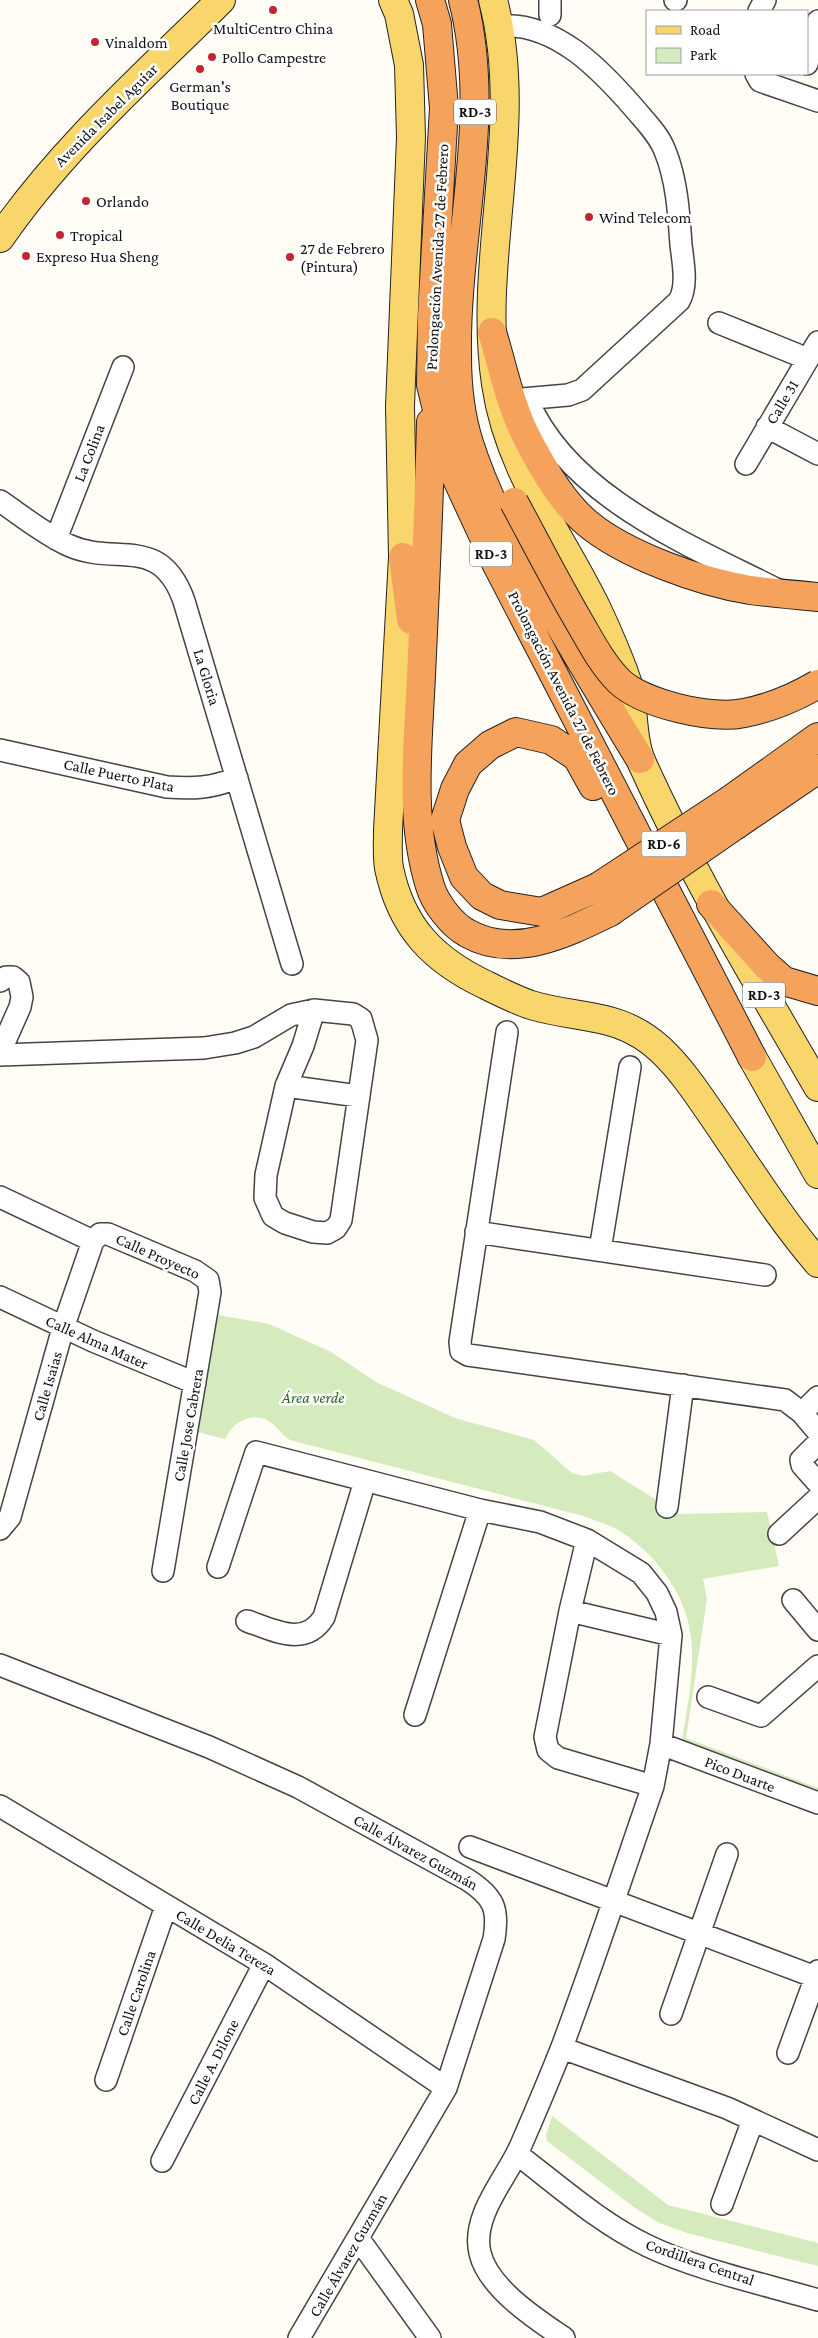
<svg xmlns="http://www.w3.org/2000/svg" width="818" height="2338" viewBox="0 0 818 2338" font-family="'Crimson Pro',serif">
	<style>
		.green { fill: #d5ebbd }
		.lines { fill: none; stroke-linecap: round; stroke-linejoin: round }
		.minor-casing { stroke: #444; stroke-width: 24 }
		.major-casing { stroke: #222; stroke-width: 30 }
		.highway-casing { stroke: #222; stroke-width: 30 }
		.minor { stroke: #fff; stroke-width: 21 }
		.major { stroke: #f9d66b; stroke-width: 28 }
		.highway { stroke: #f5a25d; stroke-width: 28 }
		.highway-bridge-casing { stroke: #222; stroke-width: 30; stroke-linecap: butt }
		.highway-bridge { stroke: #f5a25d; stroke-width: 28 }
		.poi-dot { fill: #c4262e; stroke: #fff; stroke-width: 2 }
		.labels { text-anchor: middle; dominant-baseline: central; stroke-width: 5; stroke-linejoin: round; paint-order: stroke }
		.shield { fill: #fff; stroke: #585858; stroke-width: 1 }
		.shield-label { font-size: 15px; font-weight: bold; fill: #111 }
		.poi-label { font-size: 16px; fill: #111; stroke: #fff; text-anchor: start }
		.street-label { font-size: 16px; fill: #111; stroke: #fff }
		.park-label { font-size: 16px; font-style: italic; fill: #2f6b1f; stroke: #fff }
	</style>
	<rect width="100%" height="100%" fill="#fffdf5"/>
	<path class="green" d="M218,1315l51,9 62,28 45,30 79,36 79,22 38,33 10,3 28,-5 69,43 88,-2 12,54 -76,13 4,20 -21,139 132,50v9l-137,-51c5,-31 12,-63 11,-94 0,-51 -33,-96 -74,-122 -11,-6 -24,-10 -35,-14l-293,-76c-7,-4 -11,-11 -17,-16 -18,-15 -40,-3 -48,15l-27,-7z
		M552,2116l116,89 150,38v23l-131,-33 -28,-10 -24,-15 -88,-67 -1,-6z"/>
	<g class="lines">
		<g class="minor-casing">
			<path id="minor" d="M675,0h1
				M759,11l6,-11
				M550,15v-15
				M499,26c56,-5 102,44 135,82 11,13 25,27 31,43 12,29 14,64 16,94 2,17 7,41 -2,56l-97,89 -14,5 -57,5
				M807,64l11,-43
				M756,74l4,7 58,20
				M719,323l89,36
				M527,399c41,97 160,145 249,190
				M767,427l51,27
				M746,464l72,-122
				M0,501c22,15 44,33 68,44 48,22 92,-12 116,56l108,363
				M56,539l67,-172
				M0,750l167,37c28,2 44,1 70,-9
				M0,981l6,-4h7l6,5 3,15 -2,10 -20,45
				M507,1032l-47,310 1,9 7,4 317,45 17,13 16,19
				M0,1055l204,-7 31,-5 19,-6 37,-22 23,-5 -11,36 -17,40 -20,89 -1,23 8,18 12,7 28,9 14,1 9,-5 5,-8 26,-180 -6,-21 -8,-5 -39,-4
				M286,1086l72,10
				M0,1197l93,44 7,-7h8l87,37 13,9 2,12 -47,279
				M476,1232l289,43
				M600,1250l30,-183
				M0,1297l93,44 102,42
				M802,1413l16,-16
				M818,1443l-17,17 1,5 16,18
				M667,1507l16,-122
				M0,1529l10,-12 53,-189 30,-87
				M779,1534l39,-36
				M587,1540l-17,71 -25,126 3,13 10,8 95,28
				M218,1567l38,-115 224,58 60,12 47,18 54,33 16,20 9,19 5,23 -10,109 -8,42c-30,87 -59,175 -91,261 -13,33 -27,66 -41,98 -14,33 -50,70 -41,108 8,35 56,66 84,85
				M793,1600l25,30
				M570,1611l101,24
				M247,1621c27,9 58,27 77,-4l41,-136
				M0,1665l209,82 89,40 170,93c26,17 31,29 26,59l-48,149 -147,250
				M708,1697l53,19 57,-50
				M415,1715l65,-205
				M661,1744l157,59
				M0,1806l264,158 182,124
				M470,1847l348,131
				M671,2014l56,-160
				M562,2048l165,60 91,42
				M788,2053l30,-82
				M106,2080l60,-174
				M517,2154c42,32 83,69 131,92 50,24 116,38 170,54
				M162,2161l102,-197
				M722,2204l31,-84
				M358,2238l72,100"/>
		</g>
		<g class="major-casing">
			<path id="major" d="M393,0l6,14 10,51 2,72 -11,269 3,151 -15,273c0,13 -1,26 1,38 12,59 44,92 97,117 14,7 30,15 45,20 49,15 88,6 130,45 23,22 40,49 58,75 32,47 62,95 99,138
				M493,0c33,126 -16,257 3,384 13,88 63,147 100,223 10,21 27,60 33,81 5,24 3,53 13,75 51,113 114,217 176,324
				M0,238c62,-90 144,-162 221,-238
				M752,1057l66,117"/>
		</g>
		<g class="highway-casing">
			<path id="highway" d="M430,0l7,24 7,84 -12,208 -1,69 13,53 12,39 39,84 257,496
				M463,0c30,117 -8,237 -6,355 0,29 3,60 12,88 20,63 54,121 88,177 27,47 55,93 83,139
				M492,332c11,36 18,74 36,108 15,29 34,62 59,83 38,32 114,59 163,67 23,3 45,5 68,7
				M431,422c-2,84 -6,169 -10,253 -3,70 -12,144 9,211 5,17 22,39 37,47 47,27 100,0 143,-21
				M403,557l8,63
				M593,786l-16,-29 -26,-17 -35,-8 -26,13 -22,19 -13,25 -10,31 7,27 12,30 18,19 18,9 42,7 56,-25
				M730,800l88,-63
				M736,825l82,-56
				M711,904l56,62 17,15 34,10"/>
		</g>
		<use href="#minor" class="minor"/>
		<use href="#major" class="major"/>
		<use href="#highway" class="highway"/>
		<g class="highway-bridge-casing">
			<path id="highway-bridge" d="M514,502c22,41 43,82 67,123 11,19 22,40 38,56 24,23 93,39 125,32 26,-5 52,-16 74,-29
				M598,887l132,-87
				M610,912l126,-87"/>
		</g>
		<use href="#highway-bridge" class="highway-bridge"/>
	</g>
	<g class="poi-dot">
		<circle cx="273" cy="10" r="5"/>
		<circle cx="95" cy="42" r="5"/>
		<circle cx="212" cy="57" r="5"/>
		<circle cx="200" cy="69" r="5"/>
		<circle cx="86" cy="201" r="5"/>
		<circle cx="589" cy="217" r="5"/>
		<circle cx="60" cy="235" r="5"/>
		<circle cx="26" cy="256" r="5"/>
		<circle cx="290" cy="257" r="5"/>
	</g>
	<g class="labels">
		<g class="shield">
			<rect x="454" y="99.5" width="42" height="25" rx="4"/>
			<rect x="470" y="541.5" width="42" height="25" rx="4"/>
			<rect x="641.5" y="831.5" width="45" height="25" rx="4"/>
			<rect x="743" y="982.5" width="42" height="25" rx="4"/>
		</g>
		<g class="shield-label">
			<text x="475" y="112">RD-3</text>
			<text x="491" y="554">RD-3</text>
			<text x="664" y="844">RD-6</text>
			<text x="764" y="995">RD-3</text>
		</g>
		<g class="poi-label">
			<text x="273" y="28" text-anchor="middle">MultiCentro China</text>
			<text x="105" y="42">Vinaldom</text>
			<text x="222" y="57">Pollo Campestre</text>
			<text x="200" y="86" text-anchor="middle">German's<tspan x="200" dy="18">Boutique</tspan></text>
			<text x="96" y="201">Orlando</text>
			<text x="599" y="217">Wind Telecom</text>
			<text x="70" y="235">Tropical</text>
			<text x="300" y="248">27 de Febrero<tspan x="300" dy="18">(Pintura)</tspan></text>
			<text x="36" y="256">Expreso Hua Sheng</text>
		</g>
		<g class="street-label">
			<text transform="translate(106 115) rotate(-45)">Avenida Isabel Aguiar</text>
			<text transform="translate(437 257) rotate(-87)">Prolongación Avenida 27 de Febrero</text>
			<text transform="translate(782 402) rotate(-59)">Calle 31</text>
			<text transform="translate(89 453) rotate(-69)">La Colina</text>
			<text transform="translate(207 677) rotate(73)">La Gloria</text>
			<text transform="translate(564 693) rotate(63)">Prolongación Avenida 27 de Febrero</text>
			<text transform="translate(119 775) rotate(12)">Calle Puerto Plata</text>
			<text transform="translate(158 1256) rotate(24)">Calle Proyecto</text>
			<text transform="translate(97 1342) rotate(24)">Calle Alma Mater</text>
			<text transform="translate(47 1386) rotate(-74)">Calle Isaias</text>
			<text transform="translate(188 1425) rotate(-80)">Calle Jose Cabrera</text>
			<text transform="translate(740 1774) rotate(21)">Pico Duarte</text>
			<text transform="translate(416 1852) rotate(29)">Calle Álvarez Guzmán</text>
			<text transform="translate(226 1942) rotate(31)">Calle Delia Tereza</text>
			<text transform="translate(136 1993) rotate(-71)">Calle Carolina</text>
			<text transform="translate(213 2062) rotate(-63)">Calle A. Dilone</text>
			<text transform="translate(348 2255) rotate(-60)">Calle Álvarez Guzmán</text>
			<text transform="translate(700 2262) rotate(19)">Cordillera Central</text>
		</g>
		<g class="park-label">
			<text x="313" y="1397">Área verde</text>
		</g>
	</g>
	<rect x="646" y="10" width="162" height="65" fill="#ffffff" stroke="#a0a0a0"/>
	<rect x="656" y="26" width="25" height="8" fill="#f9d66b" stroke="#a0a0a0"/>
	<text x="690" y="35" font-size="15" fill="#111111">Road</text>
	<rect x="656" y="48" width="25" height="15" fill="#d5ebbd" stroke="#a0a0a0"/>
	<text x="690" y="60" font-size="15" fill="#111111">Park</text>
</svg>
